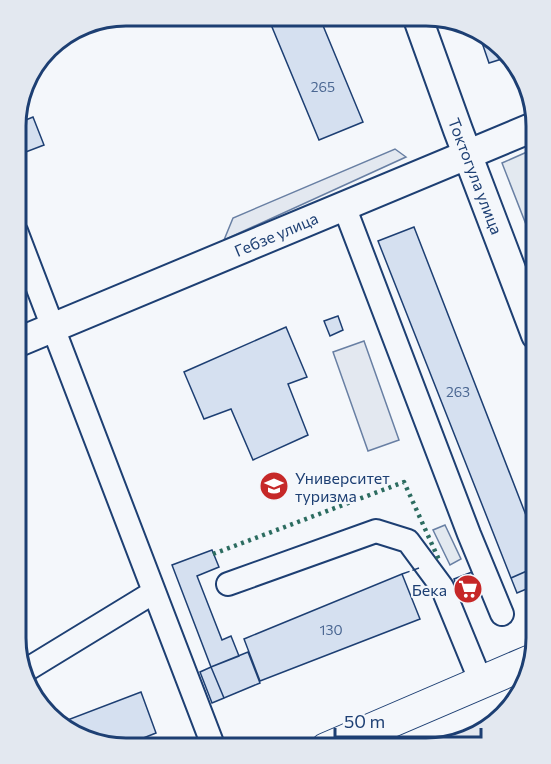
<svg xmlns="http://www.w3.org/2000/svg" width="551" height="764" viewBox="0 0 551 764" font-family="Commissioner,sans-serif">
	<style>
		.green { fill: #e3e9f0; stroke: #687fa3; stroke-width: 1.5 }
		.parking { fill: #e3e8f0; stroke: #687fa3; stroke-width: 1.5 }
		.building { fill: #d5e0f0; stroke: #1d3f73; stroke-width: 1.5 }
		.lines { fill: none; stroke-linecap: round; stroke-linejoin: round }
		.minor-casing { stroke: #1d3f73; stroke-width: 26 }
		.major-casing { stroke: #1d3f73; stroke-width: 32 }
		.highway-casing { stroke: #1d3f73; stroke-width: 34 }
		.minor { stroke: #f4f7fb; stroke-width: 22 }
		.major { stroke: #f4f7fb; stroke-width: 28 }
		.highway { stroke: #f4f7fb; stroke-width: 32 }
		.hedge { stroke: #2c6c60; stroke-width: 4.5; stroke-dasharray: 3 4.5; stroke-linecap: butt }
		.fence { stroke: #1d3f73; stroke-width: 1.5; stroke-dasharray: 8 3; stroke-linecap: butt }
		.labels { text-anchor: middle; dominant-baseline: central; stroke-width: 4.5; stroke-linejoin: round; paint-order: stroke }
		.number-label { font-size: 14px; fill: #4b6792 }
		.street-label { font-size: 16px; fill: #1d3f73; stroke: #f4f7fb }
		.poi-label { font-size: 16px; fill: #1d3f73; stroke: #f4f7fb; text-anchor: start }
		.rim { fill: none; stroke: #1d3f73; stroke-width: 3 }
	</style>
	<rect width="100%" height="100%" fill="#f4f7fb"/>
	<path class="green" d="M536,148v102l-34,-87z
		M445,525l16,34 -11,6 -17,-35z"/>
	<path class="parking" d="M395,149l11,8 -182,83 9,-22z
		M364,341l35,99 -31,11 -35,-99z"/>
	<path class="building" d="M267,15l52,1 44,106 -44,18z
		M478,31l14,7 16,19 -19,6z
		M33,117l11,28 -26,10 -2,-31z
		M414,227l122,314v26l-25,11 -133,-337z
		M338,316l5,14 -13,6 -6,-15z
		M286,327l21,50 -19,7 20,51 -55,25 -22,-51 -27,10 -20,-47z
		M212,550l7,17 -22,9 25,64 9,-4 8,20 -28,11 -39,-102z
		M536,567v18l-19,8 -6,-15z
		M472,572l8,20 -19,7 -7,-20z
		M402,574l18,45 -160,62 -16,-42z
		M248,652l12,31 -36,15 -13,-31z
		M211,667l13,31 -12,5 -12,-31z
		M141,692l15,41 -38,15h-7l-54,-24z"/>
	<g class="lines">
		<g class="minor-casing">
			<path id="minor" d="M344,206l125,328 33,80
				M16,231l198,517
				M228,584l148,-53 32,10 34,46 39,95
				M23,672l131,-80"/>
		</g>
		<g class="major-casing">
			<path id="major" d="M417,16l41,114 78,205
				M16,343l520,-217"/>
		</g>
		<g class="highway-casing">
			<path id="highway" d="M326,749l205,-88"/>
		</g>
		<use href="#minor" class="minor"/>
		<use href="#major" class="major"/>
		<use href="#highway" class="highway"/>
		<path class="hedge" d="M213,554l191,-72 35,78"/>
		<path class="fence" d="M402,574l17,-6"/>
	</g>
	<defs>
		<g id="university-disc" transform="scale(1.5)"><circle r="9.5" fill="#c62828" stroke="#f4f7fb"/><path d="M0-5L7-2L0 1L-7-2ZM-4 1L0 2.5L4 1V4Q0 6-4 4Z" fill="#fff"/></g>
		<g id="supermarket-disc" transform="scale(1.5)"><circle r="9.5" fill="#c62828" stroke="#f4f7fb"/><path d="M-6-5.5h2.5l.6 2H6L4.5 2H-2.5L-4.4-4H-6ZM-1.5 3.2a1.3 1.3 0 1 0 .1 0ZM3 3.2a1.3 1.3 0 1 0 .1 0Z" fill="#fff"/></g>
	</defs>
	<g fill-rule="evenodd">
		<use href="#university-disc" x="274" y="486"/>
		<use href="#supermarket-disc" x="468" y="589"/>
	</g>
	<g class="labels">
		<g class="number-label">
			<text x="323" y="86">265</text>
			<text x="458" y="391">263</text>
			<text x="331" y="629">130</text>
		</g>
		<g class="street-label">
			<text transform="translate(476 176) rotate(69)">Токтогула улица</text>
			<text transform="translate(276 234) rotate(-23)">Гебзе улица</text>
		</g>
		<g class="poi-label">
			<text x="295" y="477">Университет<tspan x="295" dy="18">туризма</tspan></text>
			<text x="447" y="589" text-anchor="end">Бека</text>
		</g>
	</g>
	<path d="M0 0H551V764H0ZM126 26H426A100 100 0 0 1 526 126V638A100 100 0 0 1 426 738H126A100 100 0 0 1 26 638V126A100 100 0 0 1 126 26Z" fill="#e3e8f0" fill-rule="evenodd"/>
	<path class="rim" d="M126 26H426A100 100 0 0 1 526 126V638A100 100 0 0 1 426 738H126A100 100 0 0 1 26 638V126A100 100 0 0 1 126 26Z"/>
	<path d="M335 728v9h146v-9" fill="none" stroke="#1d3f73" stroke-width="3"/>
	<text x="344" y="728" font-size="18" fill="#1d3f73" stroke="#f4f7fb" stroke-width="4.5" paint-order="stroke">50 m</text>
</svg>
